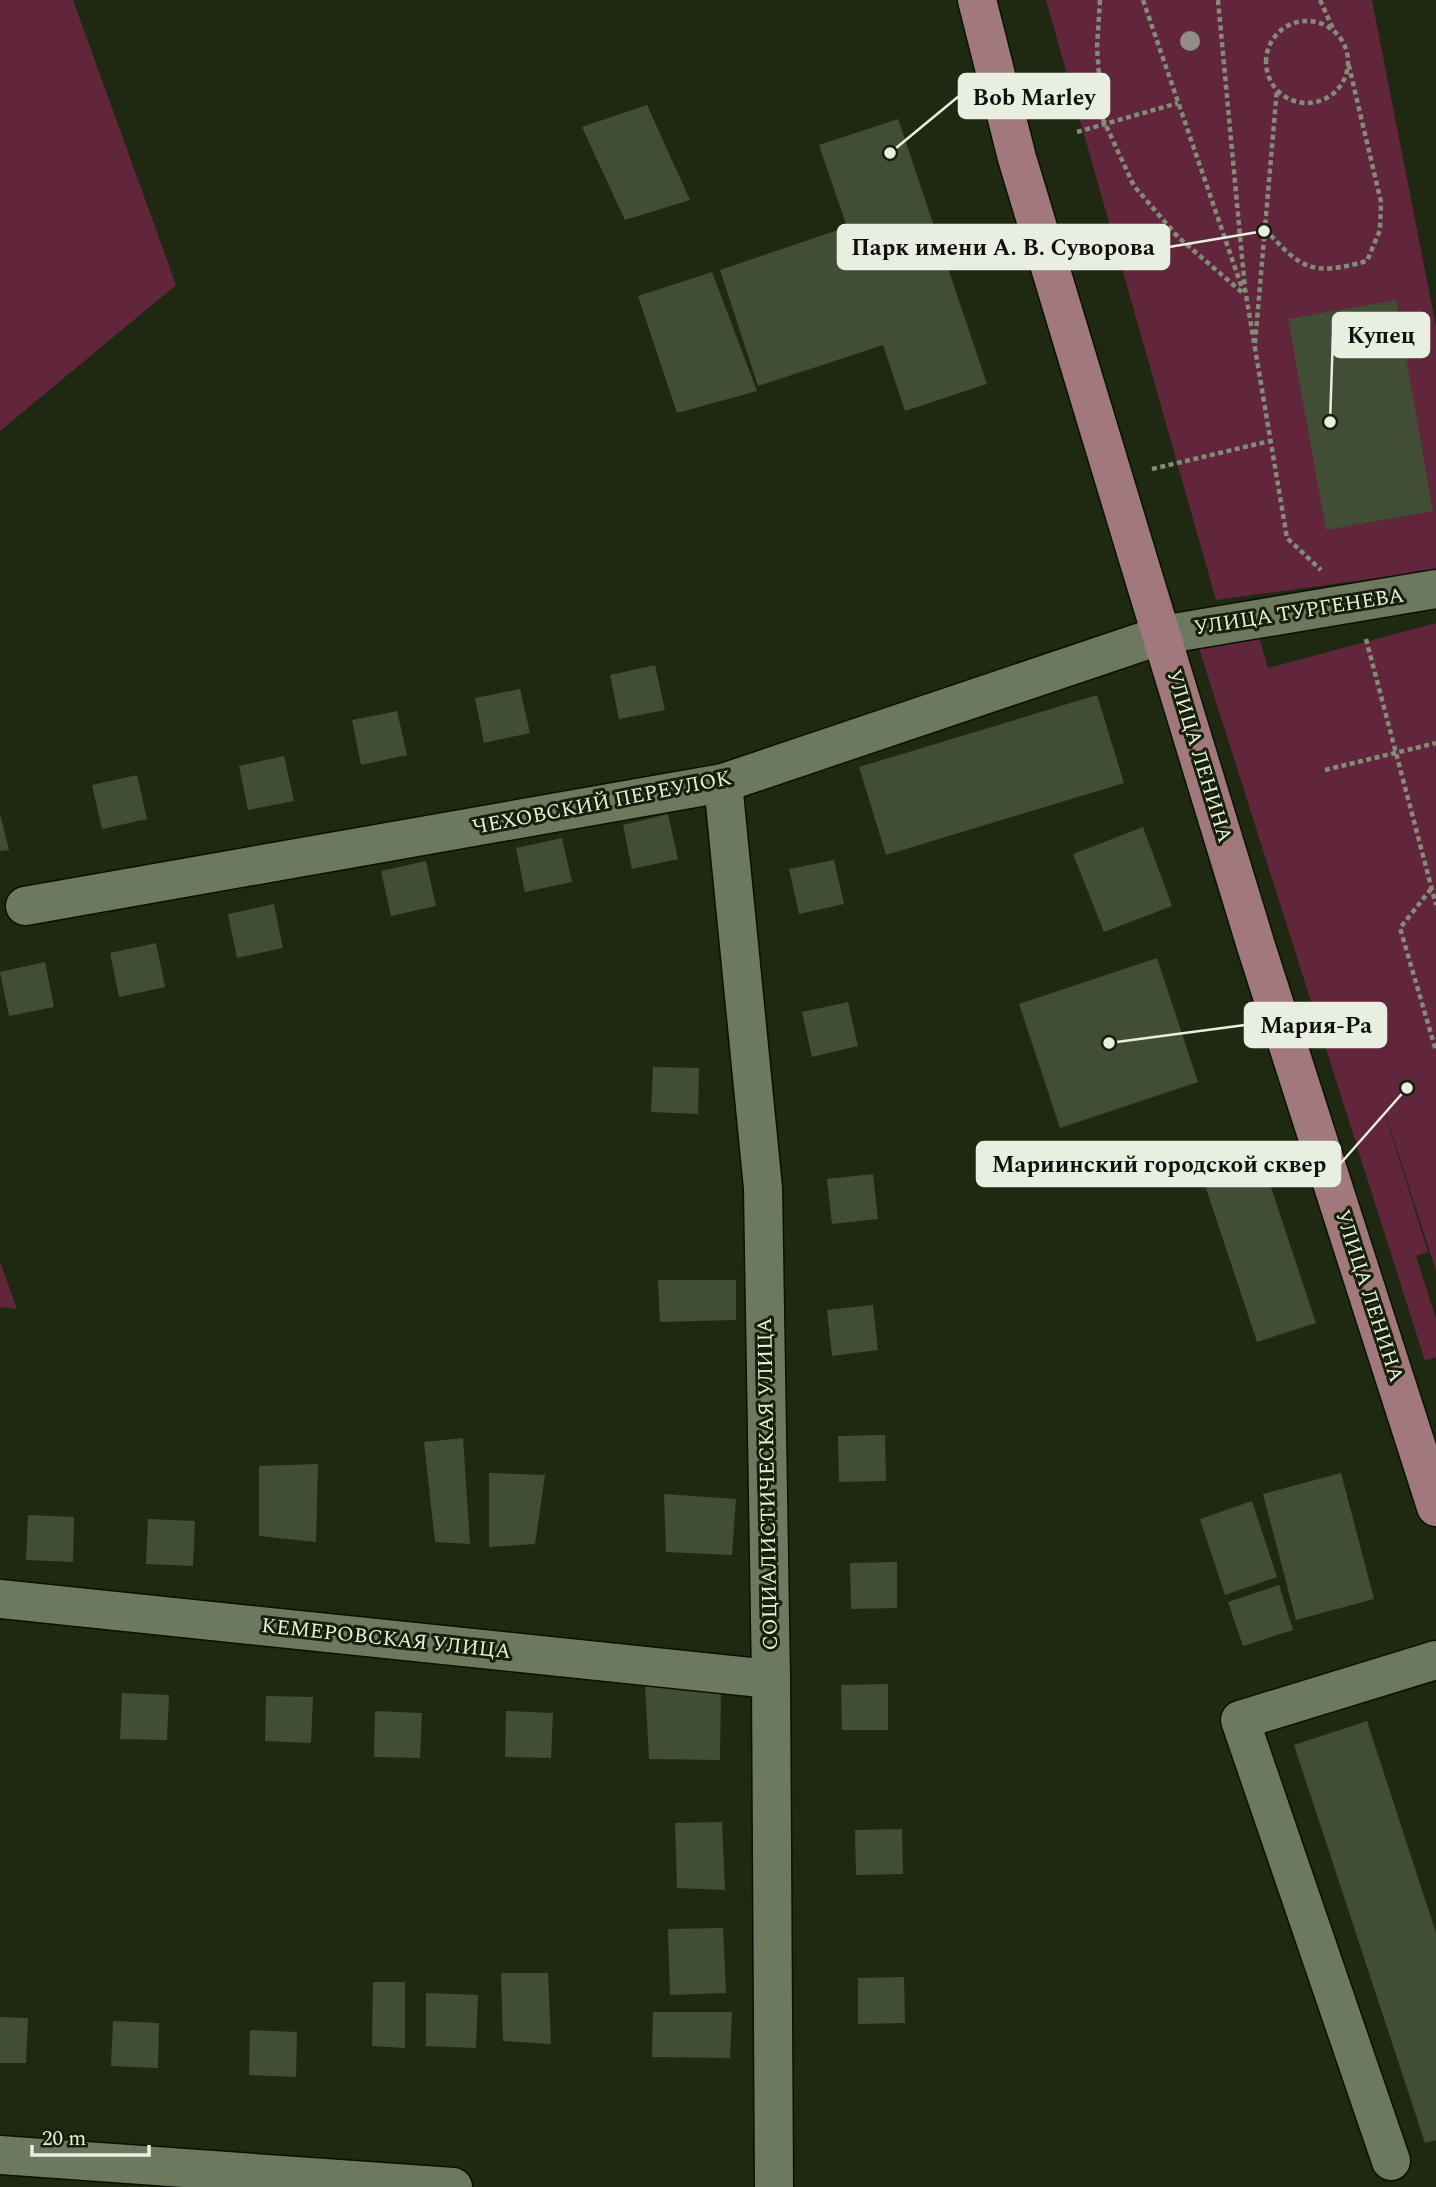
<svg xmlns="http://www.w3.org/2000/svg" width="1436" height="2187" viewBox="0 0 1436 2187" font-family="Spectral,serif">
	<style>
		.green { fill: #61263b }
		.building { fill: #414d34 }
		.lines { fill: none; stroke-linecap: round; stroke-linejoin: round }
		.minor-casing { stroke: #091200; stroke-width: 41 }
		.major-casing { stroke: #091200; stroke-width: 41 }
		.path { stroke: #838c79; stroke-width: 4.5; stroke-dasharray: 5 3.5; stroke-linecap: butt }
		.minor { stroke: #6c795e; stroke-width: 38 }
		.major { stroke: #a1787b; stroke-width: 38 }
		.tree { fill: #938d85 }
		.labels { text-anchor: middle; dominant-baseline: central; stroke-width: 6; stroke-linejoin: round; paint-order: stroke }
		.street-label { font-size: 21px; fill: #e8efe0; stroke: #162009 }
		.leader { fill: none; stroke: #e8efe0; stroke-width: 2.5 }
		.callout-dot { fill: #e8efe0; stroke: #162009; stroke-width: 2.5 }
		.callout { fill: #e8efe0; stroke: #e8efe0; stroke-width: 2.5 }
		.callout-label { font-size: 23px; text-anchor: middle; font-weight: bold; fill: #111 }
	</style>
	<rect width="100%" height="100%" fill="#1f2912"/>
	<path class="green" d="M0,0h73l103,285 -176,146z
		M1046,0h326l64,327v243l-220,30z
		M1436,623v648l-62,-193 54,174 -12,4 20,63v38l-11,4 -227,-716 60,-12 10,35z
		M0,1262l17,47 -17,-2z"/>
	<path class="building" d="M647,105l43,95 -65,20 -43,-93z
		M898,119l89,265 -82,27 -22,-66 -125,41 -38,-116 127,-43 -28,-82z
		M712,272l45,119 -80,22 -39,-117z
		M1396,300l37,211 -107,19 -38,-211z
		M655,665l10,45 -46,9 -9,-44z
		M520,689l10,44 -46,10 -9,-45z
		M1097,695l27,88 -238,72 -27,-88z
		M397,711l10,44 -46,10 -9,-45z
		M284,756l10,45 -46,9 -9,-44z
		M137,775l10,44 -45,10 -10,-44z
		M0,814l9,36 -9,1z
		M668,814l10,45 -46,10 -9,-44z
		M1143,827l29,79 -68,26 -31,-78z
		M562,838l10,44 -47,10 -9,-44z
		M834,860l10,44 -45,10 -10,-45z
		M426,861l10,45 -45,10 -10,-45z
		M274,904l9,44 -46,10 -9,-44z
		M156,943l9,44 -46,10 -9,-44z
		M1157,958l41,124 -138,46 -41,-124z
		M45,962l9,45 -45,9 -9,-44z
		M848,1002l10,44 -46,11 -10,-45z
		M653,1067l46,1 -1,46 -47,-2z
		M1259,1151l57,172 -59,19 -57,-172z
		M873,1174l5,45 -46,5 -5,-45z
		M658,1280h78v40l-76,2z
		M873,1305l5,45 -46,6 -5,-46z
		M885,1435l1,46 -47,1 -1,-46z
		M463,1438l7,106 -35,-2 -11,-100z
		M318,1464l-2,78 -57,-6v-70z
		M489,1473l56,2 -10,69 -46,3z
		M1341,1473l33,126 -78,21 -33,-126z
		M664,1494l72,5 -4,56 -66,-3z
		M1252,1501l25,76 -52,18 -25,-76z
		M28,1515l46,2 -1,45 -47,-2z
		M148,1519l47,2 -2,45 -47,-2z
		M897,1562v46l-46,1 -1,-46z
		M1279,1585l14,45 -50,16 -15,-44z
		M888,1684v46h-46l-1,-45z
		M645,1685h76l-1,75 -71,-1z
		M122,1693l47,2 -2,45 -47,-1z
		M266,1696l47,1 -2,46 -46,-2z
		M375,1711l47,2 -2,45 -46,-1z
		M506,1711l47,2 -2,45 -46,-1z
		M1367,1721l69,212v207l-11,3 -131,-398z
		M722,1822l3,68 -48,-2 -2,-65z
		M902,1829l1,45 -47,1 -1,-45z
		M723,1928l3,65 -56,2 -2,-66z
		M501,1973h47l3,71 -48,-3z
		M904,1977l1,46 -47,1v-46z
		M373,1982h32v66l-33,-2z
		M426,1993l52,2 -2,53 -50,-2z
		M653,2012h79l-2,46 -78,-1z
		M0,2017l28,1 -2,45h-26z
		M113,2021l46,2 -1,45 -47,-2z
		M250,2030l47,2 -1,45 -47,-2z"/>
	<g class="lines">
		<g class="minor-casing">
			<path id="minor" d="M723,783l40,405 8,491 3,508
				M25,906l698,-123 439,-148 274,-46
				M0,1599l771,80
				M0,2155l453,32
				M1391,2161l-151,-441 196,-60"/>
		</g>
		<g class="major-casing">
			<path id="major" d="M977,0l40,158 122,404 117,384 180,561"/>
		</g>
		<path class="path" d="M1100,0l-3,47 5,70 32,69 44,51 66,57
			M1143,0l100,291
			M1218,0l27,289 42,249 34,32
			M1320,0l14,31
			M1266 62a41 41 0 1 1 82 0a41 41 0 1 1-82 0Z
			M1077,132l101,-29
			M1265,229c37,41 47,47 102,32l13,-31 1,-28 -33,-140
			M1255,343l22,-254
			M1152,469l118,-28
			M1366,639l70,266
			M1325,770l111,-27
			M1431,889l-31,39 36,123"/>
		<use href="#minor" class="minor"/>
		<use href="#major" class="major"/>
	</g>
	<circle class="tree" cx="1190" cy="41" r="10"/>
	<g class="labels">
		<g class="street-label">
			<text transform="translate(1299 612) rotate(-9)">УЛИЦА ТУРГЕНЕВА</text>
			<text transform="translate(1199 756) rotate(73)">УЛИЦА ЛЕНИНА</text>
			<text transform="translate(602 803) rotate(-11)">ЧЕХОВСКИЙ ПЕРЕУЛОК</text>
			<text transform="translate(1369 1296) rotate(72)">УЛИЦА ЛЕНИНА</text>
			<text transform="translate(768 1484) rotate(-91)">СОЦИАЛИСТИЧЕСКАЯ УЛИЦА</text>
			<text transform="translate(386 1639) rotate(6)">КЕМЕРОВСКАЯ УЛИЦА</text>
		</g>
	</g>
	<path class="leader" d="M890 153L959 96M1264 231L1169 247M1330 422L1333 335M1109 1043L1245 1025M1407 1088L1340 1164"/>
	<g class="callout-dot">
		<circle cx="890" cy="153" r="7"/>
		<circle cx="1264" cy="231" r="7"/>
		<circle cx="1330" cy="422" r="7"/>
		<circle cx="1109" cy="1043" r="7"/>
		<circle cx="1407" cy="1088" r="7"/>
	</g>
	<g class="callout">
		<rect x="959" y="74" width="150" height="44" rx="7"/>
		<rect x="838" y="225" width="331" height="44" rx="7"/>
		<rect x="1333" y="313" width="96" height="44" rx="7"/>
		<rect x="1245" y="1003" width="141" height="44" rx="7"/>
		<rect x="977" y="1142" width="363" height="44" rx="7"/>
	</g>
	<g class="callout-label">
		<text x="1034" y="105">Bob Marley</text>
		<text x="1003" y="255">Парк имени А. В. Суворова</text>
		<text x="1381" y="343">Купец</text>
		<text x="1316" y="1033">Мария-Ра</text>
		<text x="1159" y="1172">Мариинский городской сквер</text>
	</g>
	<path d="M32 2145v10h117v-10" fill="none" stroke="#e8efe0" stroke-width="3.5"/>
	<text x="42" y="2145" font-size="21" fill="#e8efe0" stroke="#162009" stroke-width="5" paint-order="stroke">20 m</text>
</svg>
